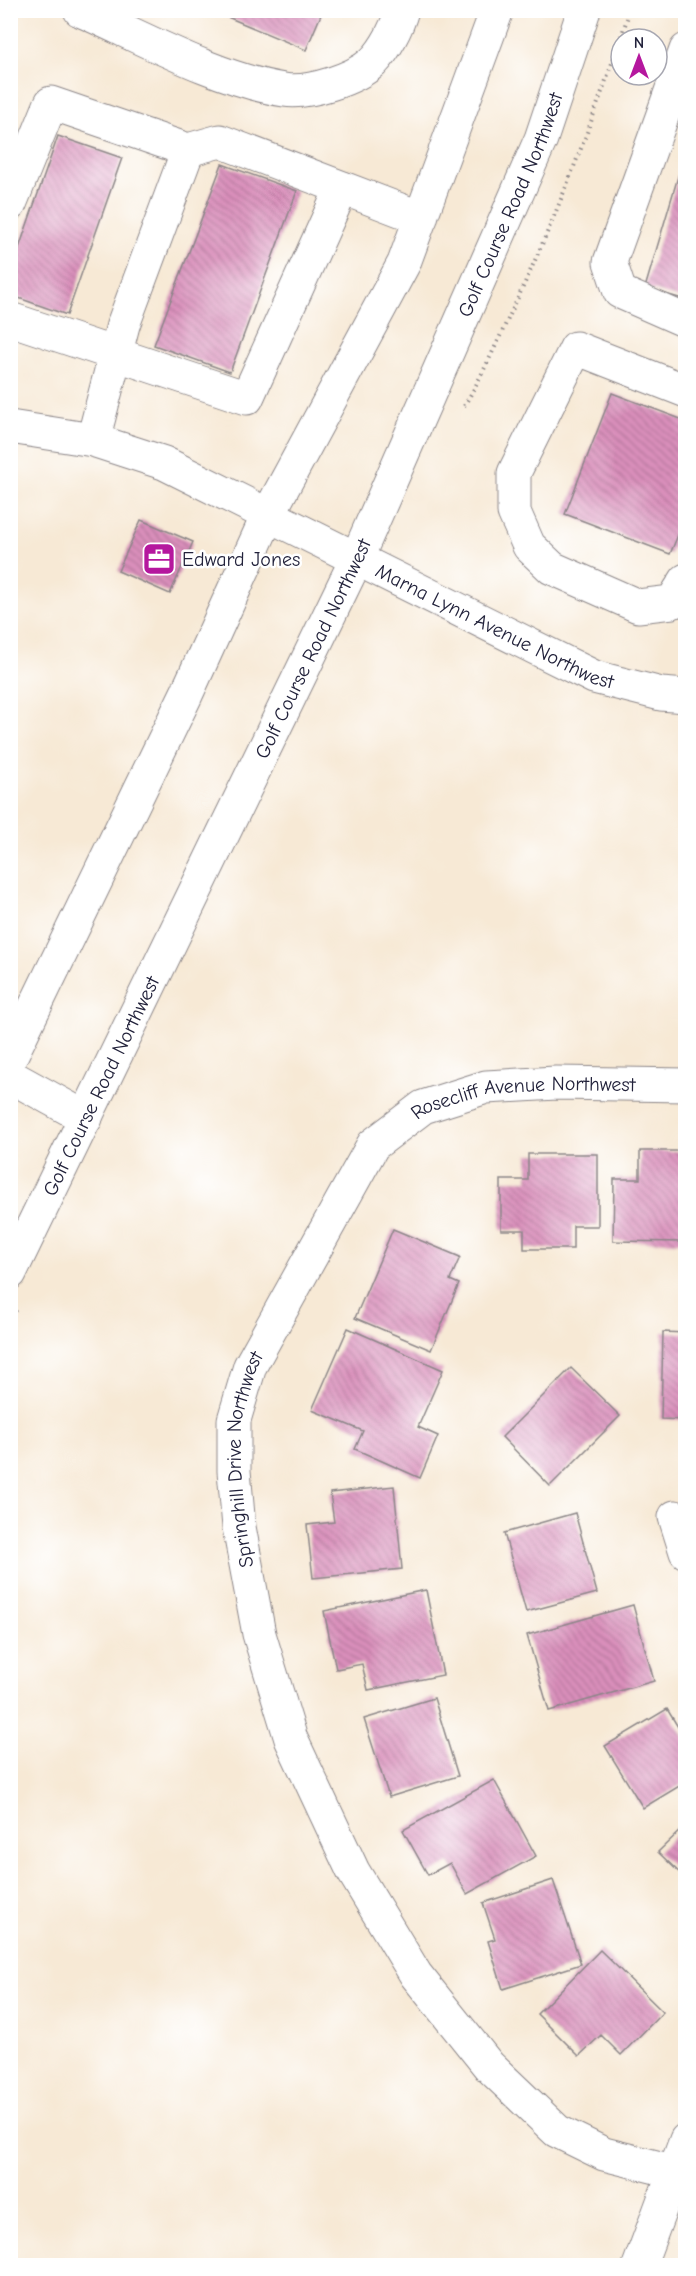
<svg xmlns="http://www.w3.org/2000/svg" width="696" height="2276" viewBox="0 0 696 2276" font-family="'Comic Neue',sans-serif">
	<style>
		.building { fill: url(#building-back-hatch) }
		.lines { fill: none; stroke-linecap: round; stroke-linejoin: round }
		.minor-casing { stroke: #8c8688; stroke-width: 35 }
		.major-casing { stroke: #8c8688; stroke-width: 35 }
		.path { stroke: #8c8688; stroke-width: 4; stroke-dasharray: 1.5 4.5; stroke-linecap: butt }
		.minor { stroke: #fff; stroke-width: 33 }
		.major { stroke: #fff; stroke-width: 33 }
		.labels { text-anchor: middle; dominant-baseline: central; stroke-width: 5; stroke-linejoin: round; paint-order: stroke }
		.street-label { font-size: 20px; fill: #22223b; stroke: #fff }
		.poi-label { font-size: 20px; fill: #22223b; stroke: #fff; text-anchor: start }
	</style>
	<defs>
		<pattern id="building-back-hatch" width="6" height="6" patternUnits="userSpaceOnUse" patternTransform="scale(1.5)"><rect width="6" height="6" fill="#da8fbb"/><path d="M-1 5l2 2M0 0l6 6M5-1l2 2" fill="none" stroke="#b07499"/></pattern>
	</defs>
	<rect width="100%" height="100%" fill="#fff"/>
	<filter id="ink" filterUnits="userSpaceOnUse"><feTurbulence type="fractalNoise" baseFrequency=".0167" numOctaves="2"/><feDisplacementMap in="SourceGraphic" scale="12" xChannelSelector="R" yChannelSelector="G"/><feConvolveMatrix kernelMatrix="1 2 1 2 8 2 1 2 1" color-interpolation-filters="sRGB"/></filter>
	<filter id="wash" filterUnits="userSpaceOnUse"><feTurbulence type="fractalNoise" baseFrequency=".008" numOctaves="4" result="noise"/><feDisplacementMap in="SourceGraphic" scale="24" xChannelSelector="R" yChannelSelector="G"/><feGaussianBlur stdDeviation="1.35" result="paint"/><feColorMatrix in="noise" values="0 0 0 0 0 0 0 0 0 0 0 0 0 0 0 0 0 1.4 0 .05"/><feComposite in="paint" operator="in"/></filter>
	<g filter="url(#wash)">
		<rect width="100%" height="100%" fill="#f7e9d5"/>
		<g id="blocks">
			<path class="building" d="M219,10h104l-17,40 -88,-37z
				M58,136l64,22 -55,157 -57,-20v-21z
				M685,153h1v147l-41,-12z
				M222,164l75,27 -67,181 -76,-27z
				M612,393l74,28v95l-16,38 -105,-40z
				M141,520l52,22 -23,52 -52,-23z
				M640,1151h46v91l-73,-1 1,-62h26z
				M528,1154h70v72h-25v23h-49v-19h-23v-50h27z
				M393,1229l67,28 -10,23 9,4 -28,66 -76,-32z
				M348,1328l95,42 -25,57 20,9 -18,42 -65,-29 8,-18 -51,-21z
				M663,1332l23,1v87l-25,-1z
				M571,1368l49,48 -70,70 -48,-49z
				M394,1486l8,83 -89,9 -6,-53 27,-3 -4,-29z
				M575,1513l22,80 -71,19 -22,-79z
				M426,1590l17,85 -75,15 -6,-26 -26,5 -12,-58z
				M633,1605l21,76 -105,30 -22,-76z
				M434,1698l24,78 -69,21 -25,-78z
				M667,1709l19,31v42l-43,26 -38,-62z
				M494,1780l42,76 -69,38 -17,-31 -22,12 -25,-45z
				M686,1825v54l-28,-27z
				M553,1880l28,84 -78,25 -15,-48 7,-2 -12,-36z
				M600,1950l63,62 -42,43 -20,-20 -22,21 -42,-42z"/>
		</g>
	</g>
	<g filter="url(#ink)">
		<use href="#blocks" fill-opacity="0" stroke="#8c8688" stroke-width="1.5"/>
		<g class="lines">
			<g class="minor-casing">
				<g id="minor">
					<path d="M80,10c61,27 139,70 204,80 24,4 71,-11 89,-28 13,-13 24,-35 29,-52"/>
					<path d="M686,50l-76,212 10,30 66,29"/>
					<path d="M10,204l41,-101 137,47 32,-9 201,77"/>
					<path d="M10,319l237,79 95,-210"/>
					<path d="M686,391l-110,-43 -62,125v39l15,34 23,22 86,38 34,-4 14,-22"/>
					<path id="s1" d="M10,427l83,13 71,23 430,214 67,17 25,2"/>
					<path d="M93,440l30,-115 65,-175"/>
					<path d="M10,1076l76,42"/>
					<path d="M675,1517l11,35"/>
					<path id="s2" d="M672,2171l-68,-17 -47,-23 -68,-65 -73,-91 -63,-104 -62,-132 -32,-105 -20,-107 -5,-56v-51l16,-54 123,-221 50,-38 63,-20 70,-4 130,2"/>
					<path d="M639,2266l47,-126"/>
				</g>
			</g>
			<g class="major-casing">
				<g id="major">
					<path d="M10,1058l176,-363 82,-180 136,-252 93,-253"/>
					<path id="s3" d="M10,1273l346,-713 185,-421 43,-129"/>
				</g>
			</g>
			<path class="path" d="M464,406c20,-33 35,-68 51,-102 45,-95 82,-194 115,-294
				M10,1322l8,-16"/>
			<use href="#minor" class="minor"/>
			<use href="#major" class="major"/>
		</g>
	</g>
	<defs>
		<g id="office-square" transform="scale(1.725)"><rect x="-9" y="-9" width="18" height="18" rx="4" fill="#b5179e" stroke="#fff"/><path d="M-6-3h4V-5.5h4V-3h4V5H-6ZM-1-4.5V-3h2v-1.5ZM-6 0V1H6V0Z" fill="#fff"/></g>
	</defs>
	<g fill-rule="evenodd">
		<use href="#office-square" x="159" y="559"/>
	</g>
	<g class="labels">
		<g class="street-label">
			<text stroke="none"><textPath href="#s3" startOffset="1180">Golf Course Road Northwest</textPath></text>
			<text stroke="none"><textPath href="#s1" startOffset="528">Marna Lynn Avenue Northwest</textPath></text>
			<text stroke="none"><textPath href="#s3" startOffset="694">Golf Course Road Northwest</textPath></text>
			<text stroke="none"><textPath href="#s3" startOffset="208">Golf Course Road Northwest</textPath></text>
			<text stroke="none"><textPath href="#s2" startOffset="1400">Rosecliff Avenue Northwest</textPath></text>
			<text stroke="none"><textPath href="#s2" startOffset="888">Springhill Drive Northwest</textPath></text>
		</g>
		<g class="poi-label">
			<text x="182" y="559">Edward Jones</text>
		</g>
	</g>
	<rect width="696" height="2276" fill="none" stroke="#fff" stroke-width="36"/>
	<g transform="translate(639 57)"><circle r="28" fill="#ffffff" stroke="#a7a7b1" stroke-width="1.5"/>
	<path d="M0-4.5L10 22L0 15L-10 22Z" fill="#b5179e"/>
	<text y="-9" font-size="16" font-weight="bold" text-anchor="middle" fill="#22223b">N</text>
	</g>
</svg>
